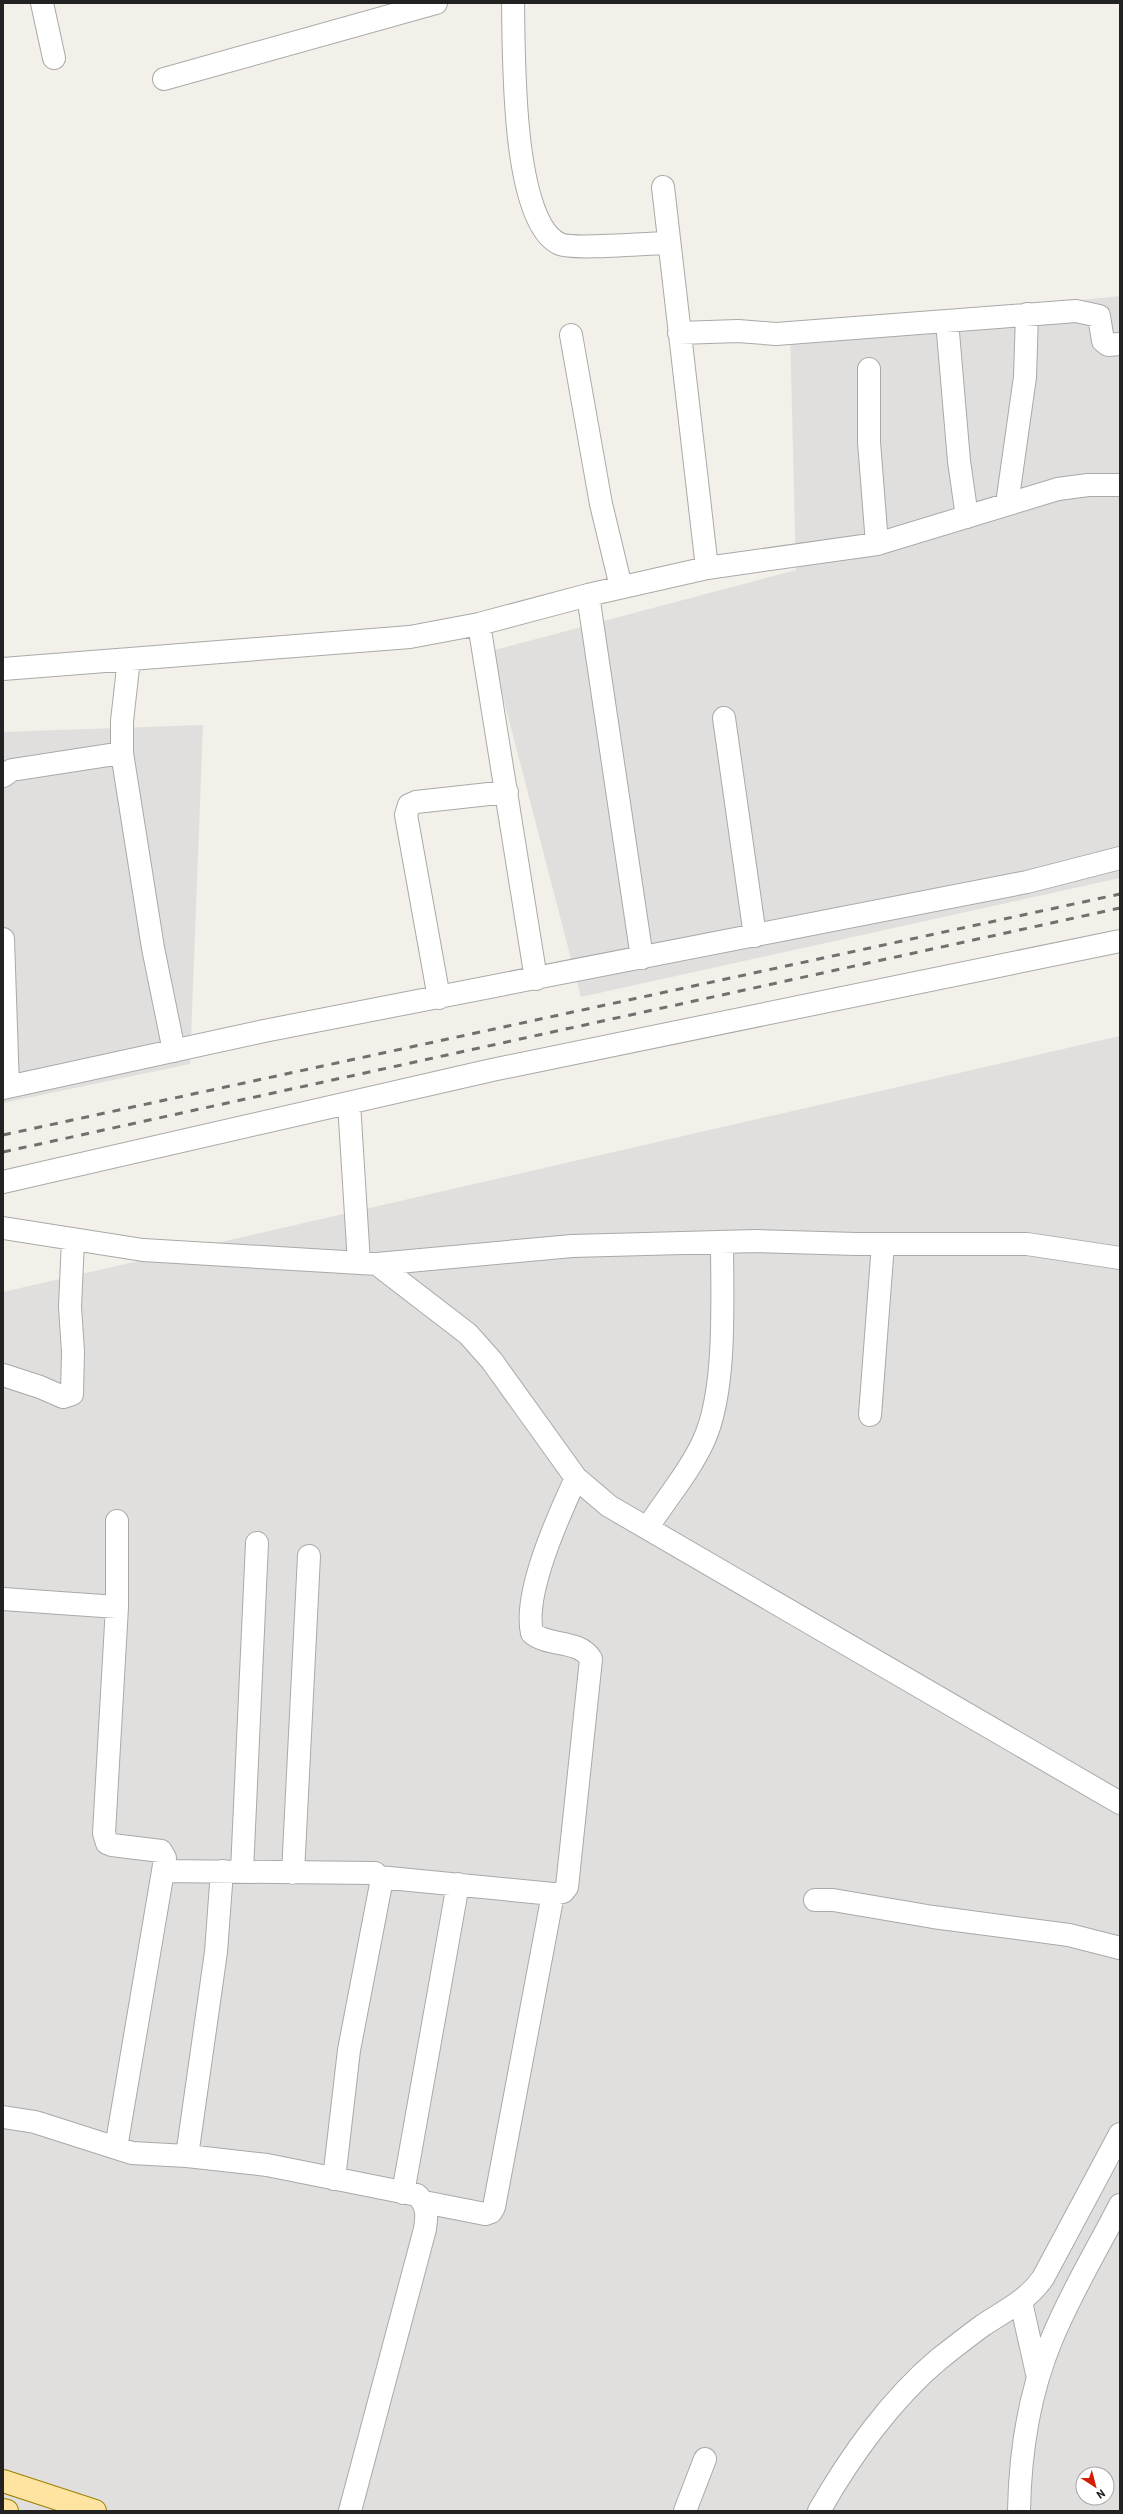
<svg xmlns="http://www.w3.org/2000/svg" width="1123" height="2514" viewBox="0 0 1123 2514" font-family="Barlow,sans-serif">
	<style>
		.residential { fill: #e0dfde; fill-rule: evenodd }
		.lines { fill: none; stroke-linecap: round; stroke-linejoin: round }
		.minor-casing { stroke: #a9a9a9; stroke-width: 24 }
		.major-casing { stroke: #9f8000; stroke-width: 24 }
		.minor { stroke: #fff; stroke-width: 22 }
		.major { stroke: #ffe3a0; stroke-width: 22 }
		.rail { stroke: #707070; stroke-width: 3; stroke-dasharray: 8 8; stroke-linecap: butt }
	</style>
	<rect width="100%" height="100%" fill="#f2f0e8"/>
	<path class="residential" d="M1120,296v582l-539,119 -90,-346 305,-81 -6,-240z
		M203,725l-13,339 -187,39v-371z
		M1120,1036v1475h-1117v-1219zM1083,2474h24v24h-24z"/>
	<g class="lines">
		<g class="minor-casing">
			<path id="minor" d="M42,3l12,55
				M513,3c1,48 -2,220 47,241 14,6 89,-1 109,-1
				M164,79l272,-76
				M663,187l44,381
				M947,321l12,140 8,56
				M679,333l59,-2 38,3 300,-23 23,5 4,25 5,4 12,-1
				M571,335l30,169 20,83
				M869,369v73l8,102
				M1007,504l18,-127 2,-63
				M588,595l54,363
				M479,624l57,355
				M129,659l-7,62v32l31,195 21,103
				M3,669l407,-32 69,-13 109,-29 119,-27 170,-24 181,-55 30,-4h32
				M724,718l31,218
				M3,776l9,-6 110,-17
				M3,939l5,148
				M439,998l-33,-183 3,-10 7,-3 91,-10
				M3,1088l261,-57 763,-149 93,-24
				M349,1103l10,160
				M3,1182l489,-112 628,-129
				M3,1228l140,22 234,14 195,-18 184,-5 100,3h171l93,14
				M377,1264l91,70 24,27 84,117 33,28 511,297
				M3,1375l37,12 23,10 9,-3 1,-42 -3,-45 3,-67
				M870,1415l13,-171
				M117,1521v86l-13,226 3,10 5,2 49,6 4,7 -2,13
				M648,1527c18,-28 42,-56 56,-87 23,-51 18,-142 18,-198
				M3,1599l114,8
				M242,1871l15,-328
				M293,1873l16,-317
				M379,1877l174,17 10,-2 4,-5 24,-228c-12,-20 -43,-12 -59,-26 -9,-40 27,-118 44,-155
				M815,1900h18l100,17 136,18 51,13
				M3,2117l32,5 97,31 55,3 80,9 150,30c11,11 10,20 8,34l-75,282
				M116,2148l47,-277 212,2 4,4 2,7 -32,166 -15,129
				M187,2156l29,-204 6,-81
				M403,2193l55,-309
				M424,2202l61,12 6,-2 3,-5 59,-313
				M1021,2302l17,76
				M685,2511l20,-52
				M819,2511c30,-53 72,-112 120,-152 14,-11 28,-22 43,-33 22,-15 45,-25 61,-48l77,-144
				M1019,2511c1,-57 10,-117 32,-170 19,-47 46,-91 69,-136"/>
		</g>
		<g class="major-casing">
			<path id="major" d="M3,2481l92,30
				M3,2510l4,1"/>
		</g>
		<use href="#minor" class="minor"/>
		<use href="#major" class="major"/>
		<path class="rail" d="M3,1135l1117,-241
			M3,1152l1117,-244"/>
	</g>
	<rect width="1123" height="2514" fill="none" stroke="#222222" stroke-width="8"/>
	<g transform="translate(1095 2486) rotate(144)"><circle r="19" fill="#ffffff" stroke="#a7a7a7"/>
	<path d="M0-3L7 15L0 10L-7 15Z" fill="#d31d00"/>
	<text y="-6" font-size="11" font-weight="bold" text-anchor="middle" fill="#222222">N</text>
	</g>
</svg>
